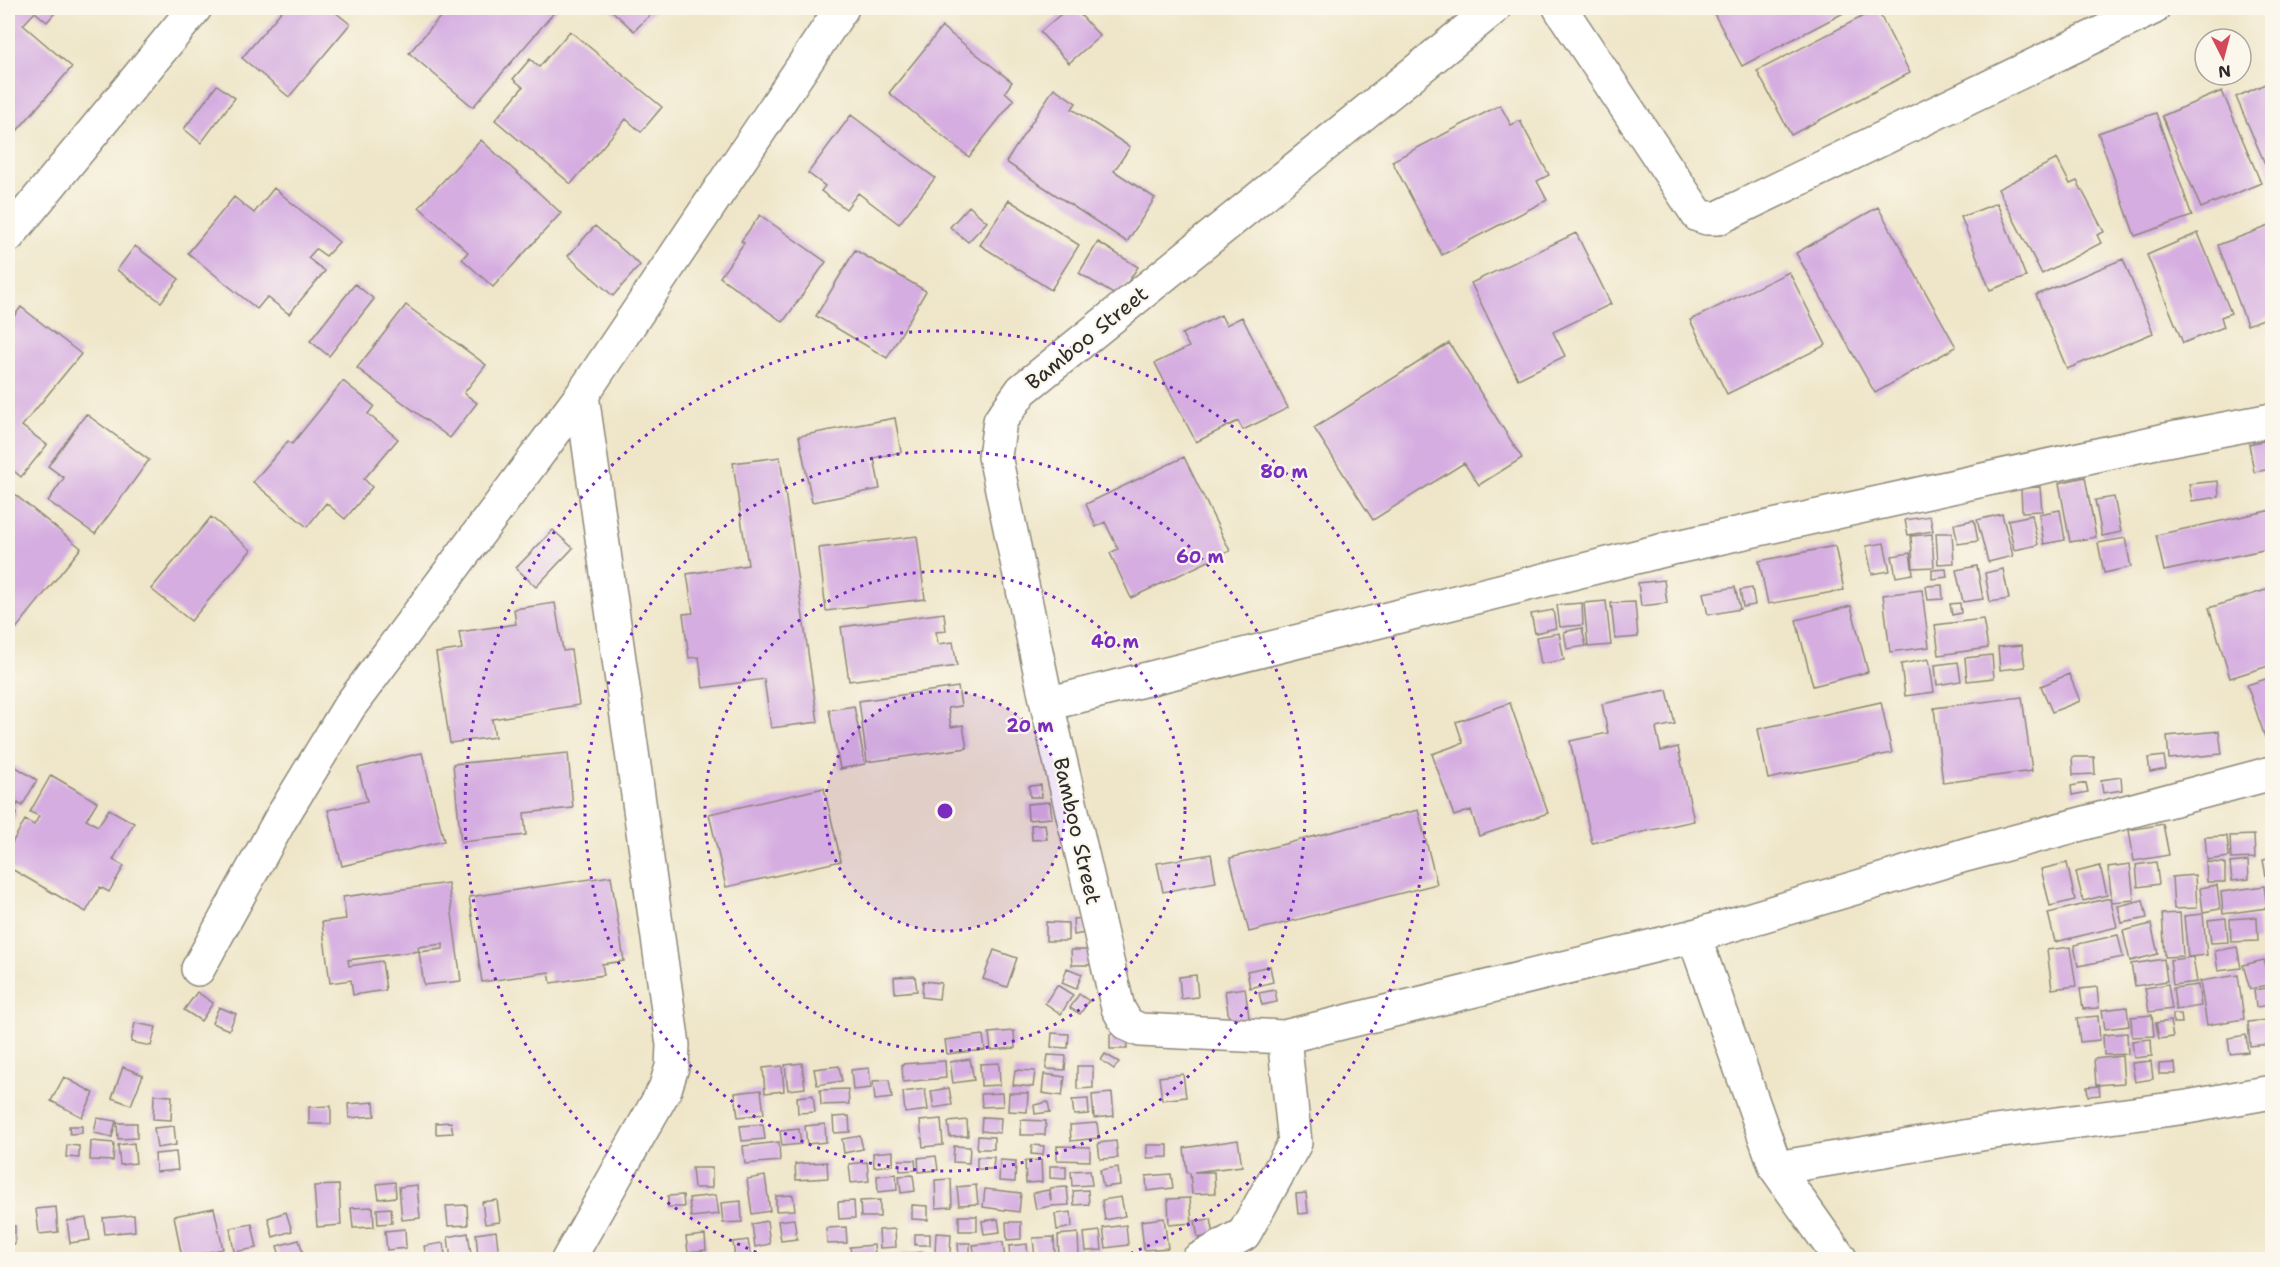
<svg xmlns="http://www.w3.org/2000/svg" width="2280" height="1267" viewBox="0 0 2280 1267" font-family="'Shantell Sans',sans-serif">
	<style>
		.building { fill: #d5ade1 }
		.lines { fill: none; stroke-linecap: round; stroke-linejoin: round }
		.minor-casing { stroke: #8d887a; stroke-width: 36 }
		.minor { stroke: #fff; stroke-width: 33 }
		.ring { fill: none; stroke: #7b2cbf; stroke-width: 3; stroke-dasharray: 3 6 }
		.labels { text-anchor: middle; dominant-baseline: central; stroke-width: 4.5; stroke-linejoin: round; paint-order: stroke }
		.street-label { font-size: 21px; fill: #2b2b2b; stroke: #fbf7ec }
		.centre { fill: #7b2cbf; stroke: #fbf7ec; stroke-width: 3 }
		.ring-label { font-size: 18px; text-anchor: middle; font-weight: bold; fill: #7b2cbf; stroke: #fbf7ec; stroke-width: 4.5; stroke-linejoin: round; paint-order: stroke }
	</style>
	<rect width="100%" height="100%" fill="#fbf7ec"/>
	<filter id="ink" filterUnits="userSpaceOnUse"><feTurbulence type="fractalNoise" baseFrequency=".0167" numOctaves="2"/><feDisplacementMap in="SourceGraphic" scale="12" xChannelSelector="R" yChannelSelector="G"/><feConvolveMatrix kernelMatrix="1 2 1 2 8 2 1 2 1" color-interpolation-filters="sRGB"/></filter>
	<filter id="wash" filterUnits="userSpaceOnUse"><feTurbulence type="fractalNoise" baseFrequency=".008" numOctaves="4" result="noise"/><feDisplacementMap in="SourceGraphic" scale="24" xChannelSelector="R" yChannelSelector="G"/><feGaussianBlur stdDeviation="1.35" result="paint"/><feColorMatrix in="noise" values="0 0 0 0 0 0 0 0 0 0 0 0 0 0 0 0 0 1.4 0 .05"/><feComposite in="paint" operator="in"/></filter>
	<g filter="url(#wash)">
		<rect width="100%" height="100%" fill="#efe6c9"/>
		<g id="blocks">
			<path class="building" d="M8,8h51l-12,14 -12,-10 -12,13 49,42 -62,72 -2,-3z
				M284,8h46l20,16 -61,73 -47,-39z
				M448,8h110l-85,99 -64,-54z
				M609,8h48l-23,23z
				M1068,8h6l26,28 -31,27 -29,-31z
				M1711,8h142l-111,58z
				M1877,9l33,64 -119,62 -34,-64z
				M942,27l70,55 -7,10 9,8 -45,57 -80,-64z
				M570,31l92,76 -21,25 -15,-13 -55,65 -76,-64 28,-33 -10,-8 17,-20 9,8z
				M2272,81v99l-36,-83z
				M217,85l18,13 -34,45 -17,-14z
				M1054,88l22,15 -4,6 58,38 -16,24 41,27 -28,44 -121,-80z
				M2222,91l39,92 -60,25 -39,-92z
				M1500,105l11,20 9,-4 29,54 -12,6 10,19 -105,55 -50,-94z
				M2156,113l36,103 -57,20 -37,-103z
				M851,115l84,63 -36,46 -41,-31 -12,16 -25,-18 4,-5 -17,-13z
				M481,140l80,73 -68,74 -31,-28 6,-7 -49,-45z
				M2057,159l13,25 7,-3 27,51 -7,3 4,8 -59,31 -44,-85z
				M274,188l65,54 -13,14 -10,-7 -8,9 17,13 -36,43 -22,-17 -10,12 -69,-56 46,-56 20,16z
				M1009,200l70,45 -28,45 -71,-45z
				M1997,203l29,74 -36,13 -29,-73z
				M969,206l18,16 -19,20 -18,-15z
				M1878,207l78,140 -81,46 -79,-140z
				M760,215l66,47 -43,60 -63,-45 24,-34 -3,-2z
				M2272,225v91l-25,9 -29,-80z
				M595,226l45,39 -27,31 -45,-40z
				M1576,233l35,71 -58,28 12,24 -47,23 -47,-96z
				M2198,233l33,80 -10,4 3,10 -41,16 -36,-88z
				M1098,242l40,25 -20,30 -39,-24z
				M135,246l44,33 -18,23 -44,-32z
				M855,250l71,41 -39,67 -71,-42z
				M2123,259l30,74 -86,36 -31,-74z
				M1789,272l37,73 -99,49 -37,-74z
				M355,284l19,15 -45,57 -19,-15z
				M406,305l80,60 -22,28 13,10 -27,35 -93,-70z
				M21,307l60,47 -59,72 25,19 -26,32 -13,-11v-142z
				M1221,315l5,10 16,-8 46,91 -45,22 -5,-9 -42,21 -41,-79 34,-16 -7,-13z
				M1449,343l73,115 -43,27 -15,-22 -91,57 -59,-92z
				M343,381l31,25 -6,8 30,25 -34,40 8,8 -27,32 -19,-16 -19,24 -54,-45 35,-41 4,3z
				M86,414l63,46 -54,74 -47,-33 16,-23 -16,-12z
				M895,418l6,34 -27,6 6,31 -68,13 -13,-66z
				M2271,439l1,30 -18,3 -5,-28z
				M780,457l38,265 -47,6 -7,-49 -61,9 -4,-31 -10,1 -6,-44 10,-1 -6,-39 61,-9 -15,-102z
				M1184,457l46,94 -99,47 -21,-45 8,-4 -13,-27 -9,5 -10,-23z
				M2085,477l11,60 -26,5 -11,-59z
				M2218,481l1,16 -27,4 -3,-17z
				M2040,487l2,24 -20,1 -1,-24z
				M8,489l73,59 -66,82 -7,-7z
				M2114,497l7,35 -19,4 -7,-36z
				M2060,510l5,30 -21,4 -5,-30z
				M2272,510v53l-4,-14 -104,22 -8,-36z
				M2002,514l11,42 -25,6 -11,-42z
				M2032,515l6,30 -24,5 -6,-30z
				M1930,516l3,15 -25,4 -3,-15z
				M211,517l40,33 -60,71 -40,-32z
				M1974,520l4,21 -20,3 -4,-20z
				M553,530l20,18 -37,39 -20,-19z
				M1936,533h16l2,30 -16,1z
				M1932,534l2,33 -21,1 -2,-32z
				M917,536l8,63 -99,12 -7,-63z
				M2125,538l6,29 -27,6 -6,-30z
				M1884,543l6,28 -18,3 -6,-28z
				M1835,546l9,44 -76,14 -9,-43z
				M1910,553l3,21 -17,3 -4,-21z
				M1977,566l6,33 -20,3 -7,-32z
				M1946,569l1,8 -15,2v-9z
				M2003,569l6,30 -19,3 -5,-29z
				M1664,580l3,23 -26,3 -3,-23z
				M1942,585l1,14 -15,1 -2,-14z
				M1735,587l5,22 -32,6 -5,-22z
				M1752,588l3,17 -12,2 -3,-17z
				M2272,588v77l-42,13 -21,-70z
				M1922,590l7,57 -39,5 -7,-57z
				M1606,601l5,44 -23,2 -4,-44z
				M1635,602l3,35 -23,2 -4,-36z
				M555,603l8,48 8,-1 8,55 -87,14 3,18 -45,6 -14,-90 26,-4 -3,-17 57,-8 -2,-15z
				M1582,603l1,22 -23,2 -3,-22z
				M1960,603l1,10 -9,2 -2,-11z
				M1851,606l17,66 -55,14 -17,-66z
				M1553,610l3,18 -21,5 -4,-19z
				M944,613l2,18 -10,1 2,12 15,-2 4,24 -108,15 -8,-54z
				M1983,619l5,29 -49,7 -4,-30z
				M1582,628l4,18 -19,3 -3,-17z
				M1559,633l5,27 -23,4 -5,-27z
				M2022,645l3,22 -25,3 -2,-23z
				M1992,655l2,23 -27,3 -2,-23z
				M1929,659l5,33 -29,4 -4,-32z
				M1958,662l3,19 -24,4 -2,-20z
				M2069,674l11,27 -28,11 -11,-26z
				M2272,677v57l-7,3 -18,-52z
				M958,687l3,19 -13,2 3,19 12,-2 4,23 -100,14 -8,-61z
				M1667,690l8,34 -19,4 5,23 17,-4 16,74 -102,22 -22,-102 38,-8 -6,-29z
				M2022,697l10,74 -89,12 -9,-75z
				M1881,702l11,51 -124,26 -10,-50z
				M1510,703l38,110 -69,23 -8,-26 -17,6 -22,-62 31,-11 -7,-21z
				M854,706l11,58 -25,5 -11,-59z
				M2219,731l3,23 -53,5 -2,-23z
				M422,753l22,88 -102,25 -14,-56 39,-9 -9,-33z
				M568,753l5,55 -49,5 2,22 -65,7 -8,-78z
				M2164,756l2,13 -16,3 -2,-14z
				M2072,757h22l1,17 -22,1z
				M8,762l29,18 -15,26 -4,-3 -4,8 3,2 -9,15z
				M51,775l46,27 -11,18 12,6 11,-17 25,14 -21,37 11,6 -15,26 -9,-5 -14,25 -78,-45v-17l17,-30 9,5 5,-9 -9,-4z
				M2121,777l1,13 -19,3 -2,-13z
				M2086,783l2,9 -16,3 -1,-9z
				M1041,785l1,12h-12l-1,-11z
				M824,788l17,73 -115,26 -17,-73z
				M1050,802l2,16 -24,2 -1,-16z
				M1418,810l19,74 -188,48 -19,-74z
				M1045,824l2,15 -15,1 -1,-15z
				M2163,824l6,31 -35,6 -5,-31z
				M2254,835l1,23 -24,1 -1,-23z
				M2227,836l2,21 -22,3 -2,-23z
				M1211,854l5,28 -53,10 -6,-29z
				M2272,858v29h-4l-5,-27z
				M2248,861l1,18 -17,2 -2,-18z
				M2156,862l3,22 -21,3 -2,-22z
				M2206,862l19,1v19h-18z
				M2067,863l8,37 -25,6 -9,-37z
				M2130,864l4,36 -22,2 -4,-35z
				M2100,866l7,29 -24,6 -7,-29z
				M2195,875l2,33 -23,1 -2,-32z
				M611,876l13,85 -22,3 2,11 -53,8 -2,-11 -67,10 -13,-85z
				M448,883l13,98 -37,4 -5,-33 24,-3v-5l-25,3 1,4 -71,9 1,6 33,-5 4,29 -33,5 -2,-15 -21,3 -8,-61 24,-3 -3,-22z
				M2217,885l3,24 -17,3 -3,-24z
				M2264,886l3,22 -44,6 -2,-22z
				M2110,898l7,29 -62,15 -7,-29z
				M2143,900l4,18 -25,5 -4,-17z
				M2180,913l3,43 -18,1 -3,-43z
				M2203,914l4,41 -19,2 -4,-41z
				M2257,917l1,24 -27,1 -1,-23z
				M1083,918l2,15 -11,2 -1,-16z
				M2226,918l2,24 -17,1 -3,-23z
				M1046,922l22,1v18h-22z
				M2151,924l7,30 -28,7 -7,-30z
				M2118,935l5,22 -45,9 -4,-21z
				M2070,947l6,39 -24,3 -5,-39z
				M2237,947l4,21 -23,3 -3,-20z
				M994,950l23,8 -10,29 -24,-8z
				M1071,950h20l-1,15h-18z
				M2193,957l4,25 -24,3 -3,-25z
				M2164,959l3,22 -32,5 -4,-22z
				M2264,960l7,24 -21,5 -7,-24z
				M1270,966l3,16 -23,6 -3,-17z
				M1067,968l15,6 -6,15 -14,-6z
				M1196,975l2,22 -17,2 -2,-22z
				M2238,975l6,44 -37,6 -7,-44z
				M915,976l2,15 -22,2 -1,-16z
				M923,981l18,2 -2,16 -17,-2z
				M2168,984l4,25 -23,3 -4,-24z
				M1057,985l16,10 -12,19 -16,-11z
				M2198,985l3,21 -25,4 -3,-22z
				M2097,987l2,21 -16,1 -3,-20z
				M2272,987v18l-16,2 -2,-17z
				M1245,988l5,36 -20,3 -5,-36z
				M1275,990l2,12 -15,3 -3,-12z
				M197,992l16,11 -12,18 -17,-11z
				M1079,994l10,7 -9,13 -10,-6z
				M219,1007l17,7 -7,16 -17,-7z
				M2127,1007l2,19 -24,3 -3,-19z
				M2268,1010h4v17h-2z
				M2173,1014h8l1,9h-9z
				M2152,1015l2,21 -22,1 -1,-20z
				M2098,1016l2,24 -20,2 -3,-24z
				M2266,1020l3,24 -19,2 -2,-24z
				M2170,1021l3,16 -14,2 -3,-16z
				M135,1023l21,4 -5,19 -20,-4z
				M1014,1031l1,17 -24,2 -2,-17z
				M1052,1033l17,1 -1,14 -17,-1z
				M1126,1033l1,16h-17v-15z
				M2127,1033l1,21 -24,1 -1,-20z
				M983,1035l2,15 -38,4 -2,-14z
				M2246,1035l2,17 -18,2 -2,-16z
				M2151,1039l1,17 -18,2 -2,-17z
				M1105,1054l14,8 -5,7 -13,-9z
				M1048,1055l18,1 -1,14 -19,-1z
				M2122,1056l2,27 -28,2 -2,-26z
				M970,1059l4,21 -21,3 -3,-21z
				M945,1061l1,17 -43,4 -1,-18z
				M2151,1061l2,18 -18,3 -3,-19z
				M802,1063l3,25 -17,2 -3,-25z
				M999,1063l1,22 -19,1 -1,-22z
				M2175,1063l1,11h-17v-10z
				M782,1066l2,25 -19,2 -2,-25z
				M839,1066l3,15 -25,4 -3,-16z
				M1077,1066h16v22l-16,1z
				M123,1067l20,8 -12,30 -19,-7z
				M869,1068l2,20 -18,2 -2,-20z
				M1015,1070l20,1 -2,16 -20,-2z
				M1044,1074l21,3 -3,19 -20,-3z
				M1183,1074l3,23 -24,3 -3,-23z
				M64,1077l30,16 -12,24 -31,-16z
				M889,1080l3,18 -17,2 -2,-19z
				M2099,1086l1,9 -12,1 -1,-9z
				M949,1088l3,17 -18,3 -3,-17z
				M848,1089l1,15 -28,1 -1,-15z
				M925,1089l3,21 -23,3 -2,-21z
				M761,1090l3,24 -26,3 -3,-24z
				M1002,1093l1,13 -21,1 -1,-13z
				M1009,1093h19l-1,19 -19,-1z
				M1112,1093l2,23 -20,2 -2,-23z
				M154,1095l18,1 -1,24 -18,-1z
				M813,1095l2,17 -17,1 -1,-16z
				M1088,1099l1,15 -15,1 -2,-15z
				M374,1102l1,14 -26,2 -1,-14z
				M1048,1102l2,10 -15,2 -1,-9z
				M331,1106v18h-22v-17z
				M849,1116l1,16 -16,1 -1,-16z
				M982,1117l19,1 -1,15 -19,-2z
				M97,1118l19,3 -4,16 -18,-4z
				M941,1119l2,26 -20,2 -3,-26z
				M967,1120l1,16 -18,1 -2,-15z
				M1021,1120l25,1 -1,14h-25z
				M451,1122l2,11 -17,1v-11z
				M117,1123h20v15l-19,1z
				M1097,1123l2,15 -28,3 -1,-16z
				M763,1124l2,15 -23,2 -2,-15z
				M825,1124l1,18 -19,2 -2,-18z
				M69,1126h13v7l-12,1z
				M174,1126l2,19 -19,3 -3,-20z
				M799,1129l2,15 -19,2 -2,-15z
				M860,1136l3,13 -19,4 -2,-14z
				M978,1136l16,1v12h-17z
				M1238,1140l4,26 -48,6h20l1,21 -23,1 -2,-21h-3l-3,-25z
				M91,1141l23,2 -1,18 -23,-1z
				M1116,1141l2,17 -18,1 -2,-16z
				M779,1142l1,19 -35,3 -2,-18z
				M134,1143l2,20 -16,2 -2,-20z
				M67,1145l12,1v12l-13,-1z
				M1032,1145l12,1 -1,9 -12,-1z
				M1147,1145h21v12l-21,1z
				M954,1146l16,1 -1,16 -16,-1z
				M1057,1146l33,1v14l-33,-1z
				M893,1151v14l-19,2 -1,-14z
				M176,1152l2,18 -22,2 -1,-18z
				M936,1156l2,14 -19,2 -1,-14z
				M977,1157h17l-1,12h-16z
				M899,1160h16l1,10 -16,1z
				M1000,1160l16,1 -1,21 -16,-1z
				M1041,1160l1,22 -16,1 -1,-22z
				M827,1162l1,16 -32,2 -1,-16z
				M867,1162l2,19 -18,2 -2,-19z
				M1050,1166h16v13l-16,-1z
				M1118,1167l2,18 -17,2 -3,-17z
				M692,1168h20v20h-18z
				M1090,1170l2,15 -20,1 -1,-15z
				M896,1174l1,16 -19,2 -1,-16z
				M1171,1174l2,14 -26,3 -1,-15z
				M913,1175l2,16 -14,2 -2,-17z
				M765,1176l5,35 -18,3 -5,-35z
				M951,1179l1,28 -16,1 -1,-28z
				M395,1182l1,15 -17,2 -2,-15z
				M339,1185l2,40 -24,2 -3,-41z
				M417,1185l3,33 -18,2 -3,-33z
				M976,1185l2,19 -19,1 -2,-18z
				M1067,1187l2,18 -18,1 -15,3 -3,-16 16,-3 2,11 -1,-13z
				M985,1189l36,4 -2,19 -36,-5z
				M1088,1190l1,14 -15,1 -1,-14z
				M1306,1193l2,20 -10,1 -2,-20z
				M683,1195l1,12h-16v-11z
				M716,1195l3,19 -28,3 -2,-19z
				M793,1195l2,15 -19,1v-15z
				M1121,1197l4,19 -20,4 -3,-20z
				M1190,1198l2,25 -23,2 -1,-26z
				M497,1200l3,22 -15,2 -3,-22z
				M880,1200v17h-19l-1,-16z
				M741,1201l1,21 -19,1 -2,-20z
				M854,1201l1,17 -16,1 -1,-17z
				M467,1205l1,20 -20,1 -2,-20z
				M912,1205l16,1v14l-16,-1z
				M56,1207l2,25 -19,2 -3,-25z
				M373,1207l1,20 -21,1 -2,-20z
				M214,1208l9,41 -41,9 -8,-42z
				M391,1208l1,15 -14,1 -1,-15z
				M286,1212l6,19 -19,6 -5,-19z
				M1071,1212l1,15 -15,3 -2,-16z
				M134,1215l1,16 -30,3 -2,-16z
				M959,1216h18v15h-18z
				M86,1218l4,22 -20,3 -3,-22z
				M1164,1218l4,30 -24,2 -3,-29z
				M794,1219l3,20 -16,2 -3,-20z
				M998,1219l2,13 -16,2 -2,-13z
				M1211,1219l3,16 -16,3 -3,-17z
				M767,1221l3,23 -15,3 -3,-23z
				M1006,1222h15v17l-14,1z
				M252,1224l5,24 -23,4 -4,-24z
				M1126,1225l2,20 -22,3 -3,-20z
				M8,1226h7v18h-7z
				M846,1227l1,16 -20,1 -1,-16z
				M405,1229l1,19 -19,2 -2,-19z
				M895,1229l1,18 -16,1 -1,-18z
				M496,1231l3,24 -21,3 -2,-24z
				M1100,1231l2,19 -16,1 -2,-18z
				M468,1233l4,27h-21l-3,-23z
				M936,1233l15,1 -1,20 -15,-2z
				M1078,1233l1,23 -20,1 -1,-22z
				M915,1234h15v11h-15z
				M705,1235l1,15 -18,2 -2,-15z
				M1054,1237l1,20 -20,2 -2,-21z
				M299,1240l4,13 -22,6 -4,-13z
				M748,1240l3,18 -16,2 -2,-18z
				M1003,1242l2,18h-30l-2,-15z
				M443,1243l2,11 -19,3 -2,-11z
				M958,1243h12v17h-11z
				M1027,1244l1,16h-18l-1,-14z
				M874,1245l1,8 -24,3 -1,-9z
				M925,1252v8h-25v-6z
				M143,1253l1,7h-12l-1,-6z"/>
		</g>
	</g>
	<g filter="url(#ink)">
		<use href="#blocks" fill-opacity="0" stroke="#8d887a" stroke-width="1.5"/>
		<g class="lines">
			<g class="minor-casing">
				<path id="minor" d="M1494,8l-472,382 -22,31 -5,35 52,248 71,304 9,16 13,6 144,7 410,-101 271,-81 307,-82
					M1560,8l138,207 9,3h11l435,-210
					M8,236l187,-228
					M1047,704l621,-155 493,-108 111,-21
					M1694,936l82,232 211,-35 200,-26 85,-15
					M198,969l82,-149 69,-113 233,-312 260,-387
					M1776,1168l65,92
					M568,1260l97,-171 7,-22 1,-22 -91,-650
					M1198,1260l46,-26 51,-91 -11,-106"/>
			</g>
			<use href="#minor" class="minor"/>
		</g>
	</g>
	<circle cx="945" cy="811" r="120" fill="#7b2cbf" fill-opacity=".12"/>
	<g class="ring">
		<circle cx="945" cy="811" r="120"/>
		<circle cx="945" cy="811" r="240"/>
		<circle cx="945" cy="811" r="360"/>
		<path d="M773 1259A480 480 0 1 1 1117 1259"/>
	</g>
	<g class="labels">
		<g class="street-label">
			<text transform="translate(1087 338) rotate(-39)">Bamboo Street</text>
			<text transform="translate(1077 831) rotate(77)">Bamboo Street</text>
		</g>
	</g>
	<circle cx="945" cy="811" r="9" class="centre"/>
	<g class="ring-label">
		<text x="1284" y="478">80 m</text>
		<text x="1200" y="563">60 m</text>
		<text x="1115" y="648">40 m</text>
		<text x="1030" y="732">20 m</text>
	</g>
	<rect width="2280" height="1267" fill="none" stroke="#fbf7ec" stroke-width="30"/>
	<g transform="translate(2223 57) rotate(174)"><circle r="28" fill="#fbf7ec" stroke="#a8a59f" stroke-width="1.5"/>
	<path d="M0-4.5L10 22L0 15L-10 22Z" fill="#d1495b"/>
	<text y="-9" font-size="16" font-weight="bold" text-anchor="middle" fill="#2b2b2b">N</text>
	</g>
</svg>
